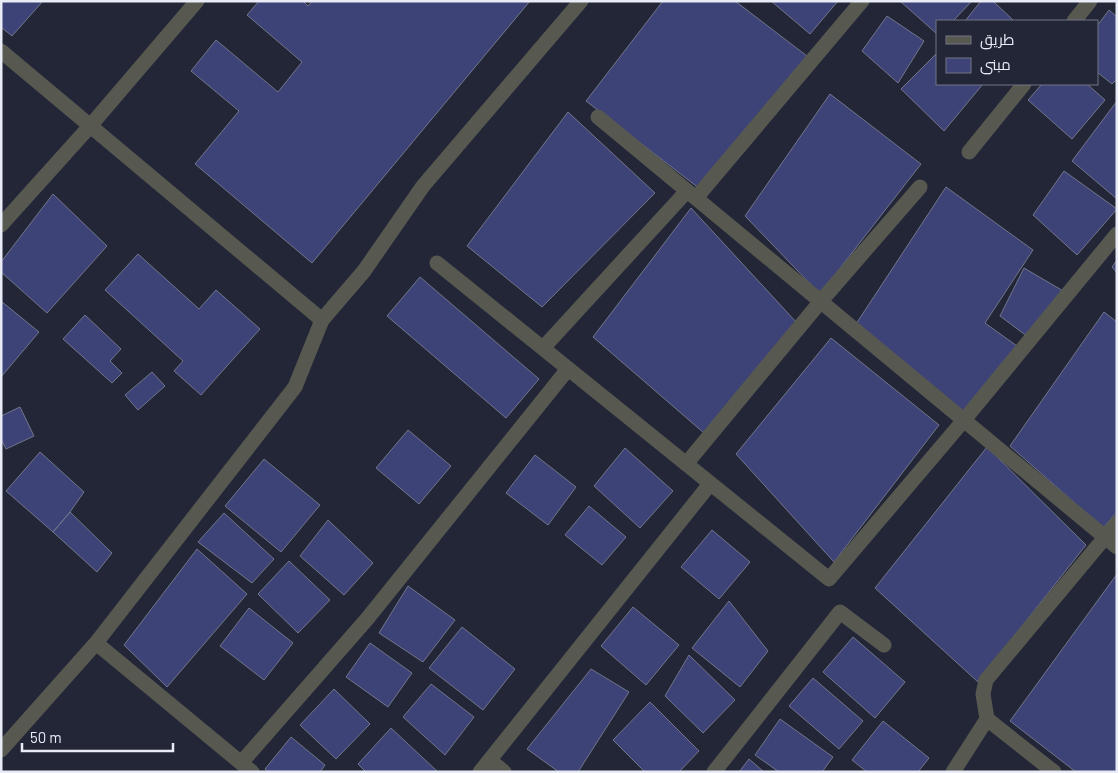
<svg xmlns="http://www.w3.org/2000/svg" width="1118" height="773" viewBox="0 0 1118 773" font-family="Barlow,Cairo,sans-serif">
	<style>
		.building { fill: #3d4377; stroke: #72768a }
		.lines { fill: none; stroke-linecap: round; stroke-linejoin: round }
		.minor { stroke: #575950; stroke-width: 15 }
	</style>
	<rect width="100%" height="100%" fill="#232637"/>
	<path class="building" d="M1,1h42l-31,35 -11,-9z
		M259,1h44l5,5 4,-5h218l-218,262 -117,-99 44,-53 -48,-40 25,-31 62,52 24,-30 -55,-47z
		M663,1h72l72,55 -107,133 -114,-88z
		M771,1h67l-28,33z
		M900,1h72l-19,20h-16v13z
		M981,1h12l21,20h-49z
		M1109,10l8,7v62l-5,5 -15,-12v-46z
		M887,16l37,25 -26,42 -36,-32z
		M937,53v31h46l-39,47 -43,-42z
		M1042,84h45l18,16 -33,39 -44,-39z
		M830,94l91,70 -101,130 -75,-78z
		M1117,101v98l-45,-38z
		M568,112l87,81 -113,114 -75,-61z
		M1064,171l53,38 -40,46 -44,-40z
		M946,187l87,63 -48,73 32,23 -54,70 -109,-89z
		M53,194l54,52 -60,67 -46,-41v-10z
		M691,208l106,115 -93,110 -111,-96z
		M138,254l61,55 17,-19 44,39 -59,66 -27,-24 9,-10 -78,-71z
		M1117,260v13l-5,-6z
		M1024,268l41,24 -37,45 -28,-21z
		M420,277l119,102 -33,39 -119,-102z
		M1,301l38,31 -38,45z
		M1104,312l13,10v190l-14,16 -93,-82z
		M85,315l36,34 -11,12 12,12 -10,10 -49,-44z
		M831,338l108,87 -105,137 -98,-108z
		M152,372l13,14 -27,24 -13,-15z
		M20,407l14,29 -28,13 -5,-10v-23z
		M408,430l43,36 -32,38 -43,-36z
		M987,447l99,98 -108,137 -103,-94z
		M625,448l48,43 -33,37 -46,-42z
		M40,452l44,40 -14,20 -17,20 -47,-41z
		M535,455l41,32 -28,38 -42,-32z
		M264,459l56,46 -39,47 -56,-46z
		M589,506l37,31 -24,28 -37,-30z
		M70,512l42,41 -15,19 -44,-40z
		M224,513l50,46 -22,24 -54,-41z
		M328,520l45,43 -29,32 -44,-39z
		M712,530l38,32 -31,37 -38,-32z
		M197,549l50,45 -80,93 -43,-42z
		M289,561l41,39 -32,33 -40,-39z
		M1117,574v198h-41l-66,-51z
		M408,586l47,34 -32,42 -44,-29z
		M729,601l39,50 -28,36 -48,-39z
		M633,607l46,38 -33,40 -45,-39z
		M249,608l44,35 -29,37 -44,-34z
		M462,627l53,42 -32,41 -54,-42z
		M853,637l52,45 -30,36 -52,-46z
		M370,643l42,30 -24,34 -42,-30z
		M689,655l46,45 -32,33 -38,-37z
		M591,669l38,23 -51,80h-19l-32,-23z
		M813,678l50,43 -24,28 -50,-43z
		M431,684l43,33 -29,38 -42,-38z
		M334,689l36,35 -34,35 -36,-34z
		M650,702l49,49 -20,21h-34l-32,-32z
		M780,719l53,38 -11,15h-43l-24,-17z
		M883,721l46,37 -11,14h-51l-15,-12z
		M391,728l47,44h-72l-8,-8z
		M291,737l34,28 -5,7h-51l-4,-3z
		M749,759l15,13h-25z"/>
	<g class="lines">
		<path class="minor" d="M1074,21l16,-20
			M1,51l321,269
			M598,117l519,430
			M969,152l55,-68
			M696,198l166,-197
			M1,225l90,-100 106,-124
			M437,263l392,316 135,-159 153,-186
			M543,348l144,-157
			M686,464l135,-163 99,-114
			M96,643l156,129
			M1,750l95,-107 199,-256 27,-67 42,-49 59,-85 158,-185
			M490,760l14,12
			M241,763l126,-144 201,-250
			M480,772l230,-288
			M714,772l126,-160 44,33
			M953,772l34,-53
			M1054,772l-67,-53 -4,-25 3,-14 131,-157"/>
	</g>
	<rect width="1118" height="773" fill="none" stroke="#e9ecf7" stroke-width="5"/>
	<rect x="936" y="20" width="162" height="65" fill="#232637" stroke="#727584"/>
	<rect x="946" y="36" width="25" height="8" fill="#575950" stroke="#727584"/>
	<text x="980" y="45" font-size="15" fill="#e9ecf7">طريق</text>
	<rect x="946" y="58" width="25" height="15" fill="#3d4377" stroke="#727584"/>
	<text x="980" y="70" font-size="15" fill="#e9ecf7">مبنى</text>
	<path d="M22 743v8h151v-8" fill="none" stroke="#e9ecf7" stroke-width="2.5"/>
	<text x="30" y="743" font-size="15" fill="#e9ecf7" stroke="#232637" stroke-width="4" paint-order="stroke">50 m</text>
</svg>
